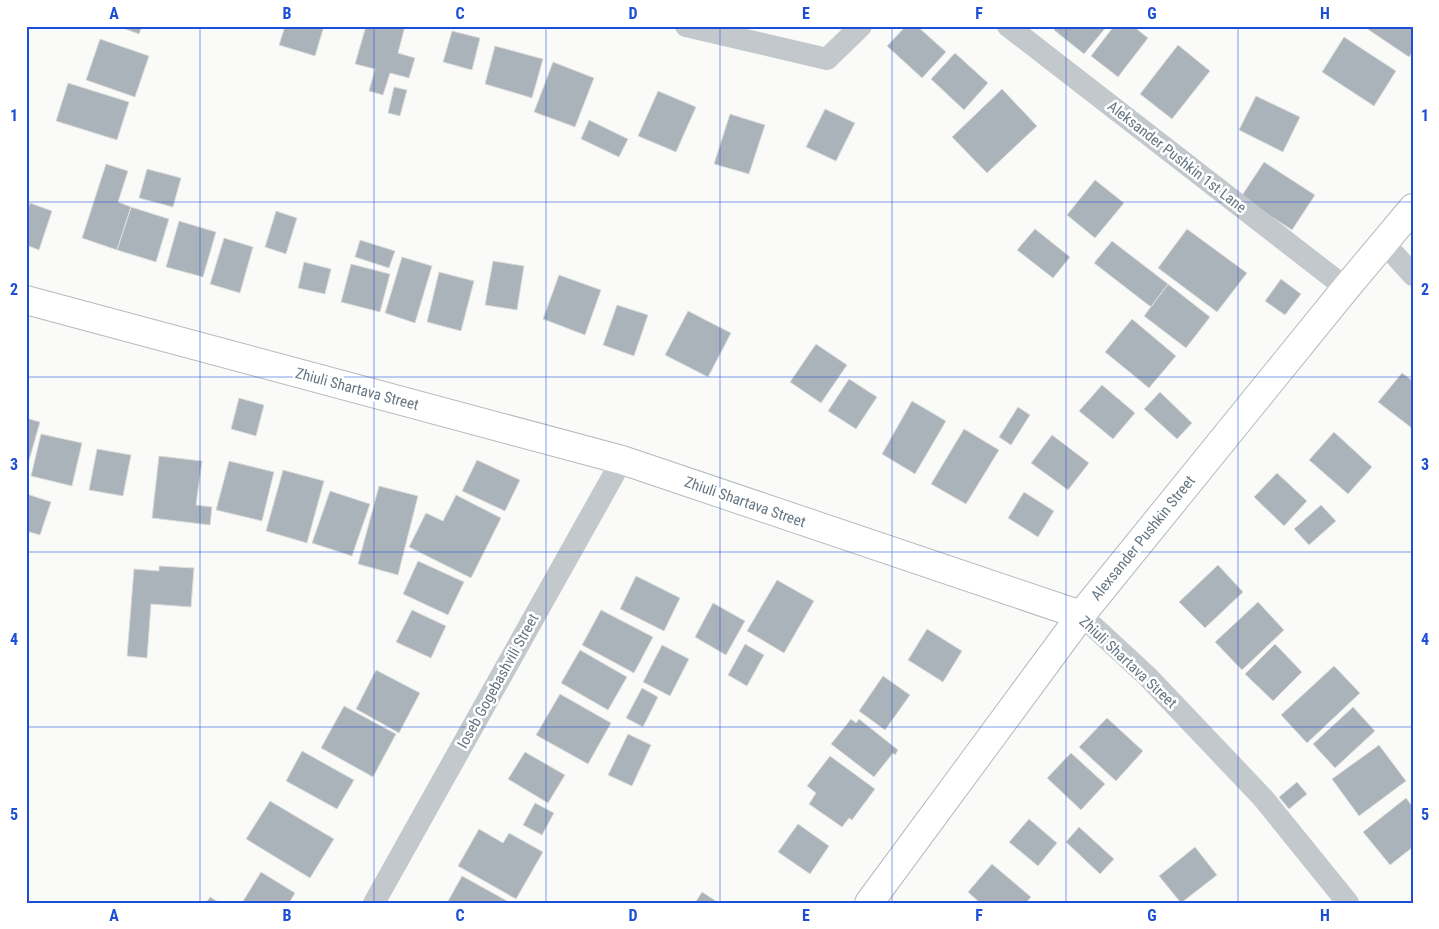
<svg xmlns="http://www.w3.org/2000/svg" width="1439" height="929" viewBox="0 0 1439 929" font-family="'Roboto Condensed',sans-serif">
	<style>
		.building { fill: #aab3b9; stroke: #dcdcda }
		.lines { fill: none; stroke-linecap: round; stroke-linejoin: round }
		.secondary-casing { stroke: #b3babf; stroke-width: 30 }
		.street { stroke: #c3c8cc; stroke-width: 22 }
		.secondary { stroke: #fff; stroke-width: 28 }
		.grid { fill: none; stroke: #1d4ed8; stroke-width: 1; stroke-opacity: 0.55 }
		.labels { text-anchor: middle; dominant-baseline: central; stroke-width: 5; stroke-linejoin: round; paint-order: stroke }
		.street-label { font-size: 15px; fill: #657683; stroke: #fff }
		.neatline { fill: none; stroke: #1d4ed8; stroke-width: 2 }
		.grid-label { font-size: 16px; text-anchor: middle; font-weight: bold; fill: #1d4ed8 }
	</style>
	<rect width="100%" height="100%" fill="#fafaf8"/>
	<path class="building" d="M117,26h25l-3,8z
		M285,26h39l-9,30 -36,-11z
		M366,26h39l-7,27 17,5 -6,20 -19,-5 -7,22 -14,-4 6,-22 -20,-5z
		M906,26h11l29,26 -24,26 -35,-32z
		M1057,26h50l-23,28 -30,-24z
		M1114,26h19l15,12 -30,39 -27,-21z
		M1363,26h50v25l-4,6z
		M452,31l28,7 -8,32 -29,-8z
		M1344,37l52,34 -22,35 -52,-34z
		M100,39l49,17 -14,41 -49,-17z
		M1178,45l32,26 -38,48 -32,-25z
		M495,46l48,13 -11,39 -47,-14z
		M955,53l33,30 -24,27 -33,-31z
		M553,62l41,16 -19,49 -41,-15z
		M68,83l61,19 -12,38 -61,-19z
		M394,87l13,3 -7,26 -12,-3z
		M1002,89l35,37 -50,47 -35,-36z
		M658,91l38,16 -20,45 -38,-16z
		M1256,96l44,21 -17,35 -44,-22z
		M825,109l30,14 -19,38 -30,-14z
		M730,114l35,11 -16,49 -35,-10z
		M589,120l39,19 -9,18 -38,-18z
		M1264,162l51,33 -23,35 -51,-33z
		M106,164l22,7 -10,31 13,5 -14,43 -35,-12z
		M147,169l34,9 -8,29 -34,-9z
		M1095,180l29,23 -29,35 -28,-23z
		M30,203l22,8 -13,39 -13,-5v-32z
		M131,207l38,12 -13,43 -39,-12z
		M276,211l21,7 -11,36 -21,-7z
		M179,221l37,11 -13,45 -37,-10z
		M1035,229l35,28 -17,21 -36,-28z
		M1187,229l60,44 -30,39 -59,-44z
		M224,238l29,9 -13,46 -30,-9z
		M360,240l35,11 -6,17 -34,-11z
		M1112,241l56,43 -17,23 -57,-44z
		M402,257l30,9 -17,57 -30,-10z
		M493,261l31,5 -7,44 -32,-5z
		M304,262l27,7 -6,25 -27,-6z
		M351,264l39,10 -10,38 -39,-10z
		M439,272l35,9 -13,50 -34,-9z
		M559,275l42,15 -16,45 -42,-16z
		M1281,279l20,15 -16,21 -20,-14z
		M1168,284l42,33 -24,31 -42,-32z
		M617,305l31,10 -14,41 -31,-11z
		M688,311l43,22 -23,44 -43,-22z
		M1132,319l44,37 -27,32 -44,-36z
		M816,344l31,21 -26,38 -31,-21z
		M1402,373l11,8v48l-35,-27z
		M849,379l28,18 -21,32 -28,-18z
		M1102,385l33,28 -22,26 -34,-28z
		M1160,392l32,31 -15,16 -33,-30z
		M239,398l25,7 -8,31 -25,-7z
		M912,401l34,20 -31,53 -33,-20z
		M1018,407l12,8 -19,30 -12,-8z
		M26,418l14,4 -14,49z
		M964,429l35,21 -33,54 -35,-20z
		M1334,432l38,35 -24,27 -39,-34z
		M41,434l41,9 -10,43 -41,-10z
		M1052,435l37,28 -21,27 -37,-27z
		M97,449l34,6 -8,41 -34,-6z
		M159,456l43,5 -6,44 16,2 -2,18 -58,-7z
		M477,460l43,20 -15,31 -43,-20z
		M229,461l45,11 -12,49 -46,-11z
		M283,470l41,11 -17,62 -41,-12z
		M1277,473l30,28 -23,25 -30,-29z
		M379,486l39,10 -20,79 -40,-11z
		M330,491l40,13 -18,52 -40,-13z
		M1024,492l30,19 -16,26 -30,-19z
		M27,494l24,8 -11,33 -14,-4z
		M456,495l45,23 -30,60 -62,-31 17,-34 17,8z
		M1321,505l15,16 -27,24 -15,-16z
		M418,561l46,21 -16,33 -45,-21z
		M1218,565l25,27 -38,36 -26,-26z
		M159,566l35,2 -3,39 -40,-3 -4,54 -20,-2 7,-87 25,2z
		M636,576l44,22 -16,33 -44,-22z
		M777,580l37,21 -30,52 -37,-22z
		M1258,602l26,28 -42,40 -27,-28z
		M713,603l32,18 -19,34 -31,-18z
		M412,610l34,16 -15,32 -35,-16z
		M601,610l52,27 -19,36 -52,-28z
		M927,629l35,22 -19,31 -35,-22z
		M745,644l19,11 -17,31 -19,-11z
		M1275,644l27,28 -29,29 -28,-27z
		M662,645l27,14 -19,37 -27,-14z
		M580,650l47,27 -19,33 -47,-27z
		M1334,666l26,27 -53,50 -26,-28z
		M376,670l44,23 -21,40 -43,-24z
		M883,676l27,19 -25,35 -26,-19z
		M642,688l16,9 -15,30 -17,-9z
		M560,694l51,29 -23,41 -52,-29z
		M344,706l52,28 -23,43 -52,-29z
		M1353,707l22,24 -40,37 -22,-24z
		M1107,718l36,33 -27,30 -37,-34z
		M851,719l5,4 3,-4 39,31 -3,5 -2,-2 -19,24 -43,-33z
		M628,734l23,11 -19,41 -24,-11z
		M1379,745l27,36 -47,35 -27,-37z
		M302,751l52,29 -17,29 -51,-28z
		M525,752l40,23 -17,28 -40,-24z
		M1071,753l34,31 -24,26 -34,-32z
		M830,756l45,33 -23,31 -3,-2 -7,9 -33,-23 7,-11 -9,-7z
		M1297,782l10,12 -18,15 -10,-12z
		M1406,798l7,9v40l-23,18 -27,-33z
		M270,801l64,38 -24,39 -64,-39z
		M535,803l19,10 -12,22 -19,-10z
		M1029,819l28,24 -19,23 -29,-24z
		M798,824l31,22 -19,28 -32,-22z
		M1079,827l35,32 -14,15 -34,-32z
		M479,829l24,14 6,-10 34,19 -27,47 -58,-33z
		M1195,847l22,28 -36,28 -22,-27z
		M992,864l39,33 -5,6h-46l-12,-11z
		M261,872l34,21 -6,10h-47z
		M462,876l47,26v1h-62z
		M702,892l17,11h-24z
		M210,897l10,6h-14z"/>
	<g class="lines">
		<g class="secondary-casing">
			<path id="secondary" d="M26,300l596,160 459,155
				M869,903l216,-293 261,-322 67,-80"/>
		</g>
		<path class="street" d="M686,26l141,33 34,-33
			M1008,26l338,262
			M1384,243l29,32
			M1081,615l67,62 115,121 85,105
			M374,903l248,-443"/>
		<use href="#secondary" class="secondary"/>
	</g>
	<path class="grid" d="M200,26v877M374,26v877M546,26v877M720,26v877M892,26v877M1066,26v877M1238,26v877M26,202h1387M26,377h1387M26,552h1387M26,727h1387"/>
	<g class="labels">
		<g class="street-label">
			<text transform="translate(1177 157) rotate(38)">Aleksander Pushkin 1st Lane</text>
			<text transform="translate(357 389) rotate(15)">Zhiuli Shartava Street</text>
			<text transform="translate(745 502) rotate(19)">Zhiuli Shartava Street</text>
			<text transform="translate(1143 538) rotate(-51)">Alexsander Pushkin Street</text>
			<text transform="translate(1128 662) rotate(43)">Zhiuli Shartava Street</text>
			<text transform="translate(498 681) rotate(-61)">Ioseb Gogebashvili Street</text>
		</g>
	</g>
	<rect width="1439" height="929" fill="none" stroke="#ffffff" stroke-width="55"/>
	<rect x="28" y="28" width="1384" height="874" class="neatline"/>
	<g class="grid-label">
		<text x="114" y="19">A</text>
		<text x="287" y="19">B</text>
		<text x="460" y="19">C</text>
		<text x="633" y="19">D</text>
		<text x="806" y="19">E</text>
		<text x="979" y="19">F</text>
		<text x="1152" y="19">G</text>
		<text x="1325" y="19">H</text>
		<text x="14" y="121">1</text>
		<text x="1425" y="121">1</text>
		<text x="14" y="295">2</text>
		<text x="1425" y="295">2</text>
		<text x="14" y="470">3</text>
		<text x="1425" y="470">3</text>
		<text x="14" y="645">4</text>
		<text x="1425" y="645">4</text>
		<text x="14" y="820">5</text>
		<text x="1425" y="820">5</text>
		<text x="114" y="921">A</text>
		<text x="287" y="921">B</text>
		<text x="460" y="921">C</text>
		<text x="633" y="921">D</text>
		<text x="806" y="921">E</text>
		<text x="979" y="921">F</text>
		<text x="1152" y="921">G</text>
		<text x="1325" y="921">H</text>
	</g>
</svg>
